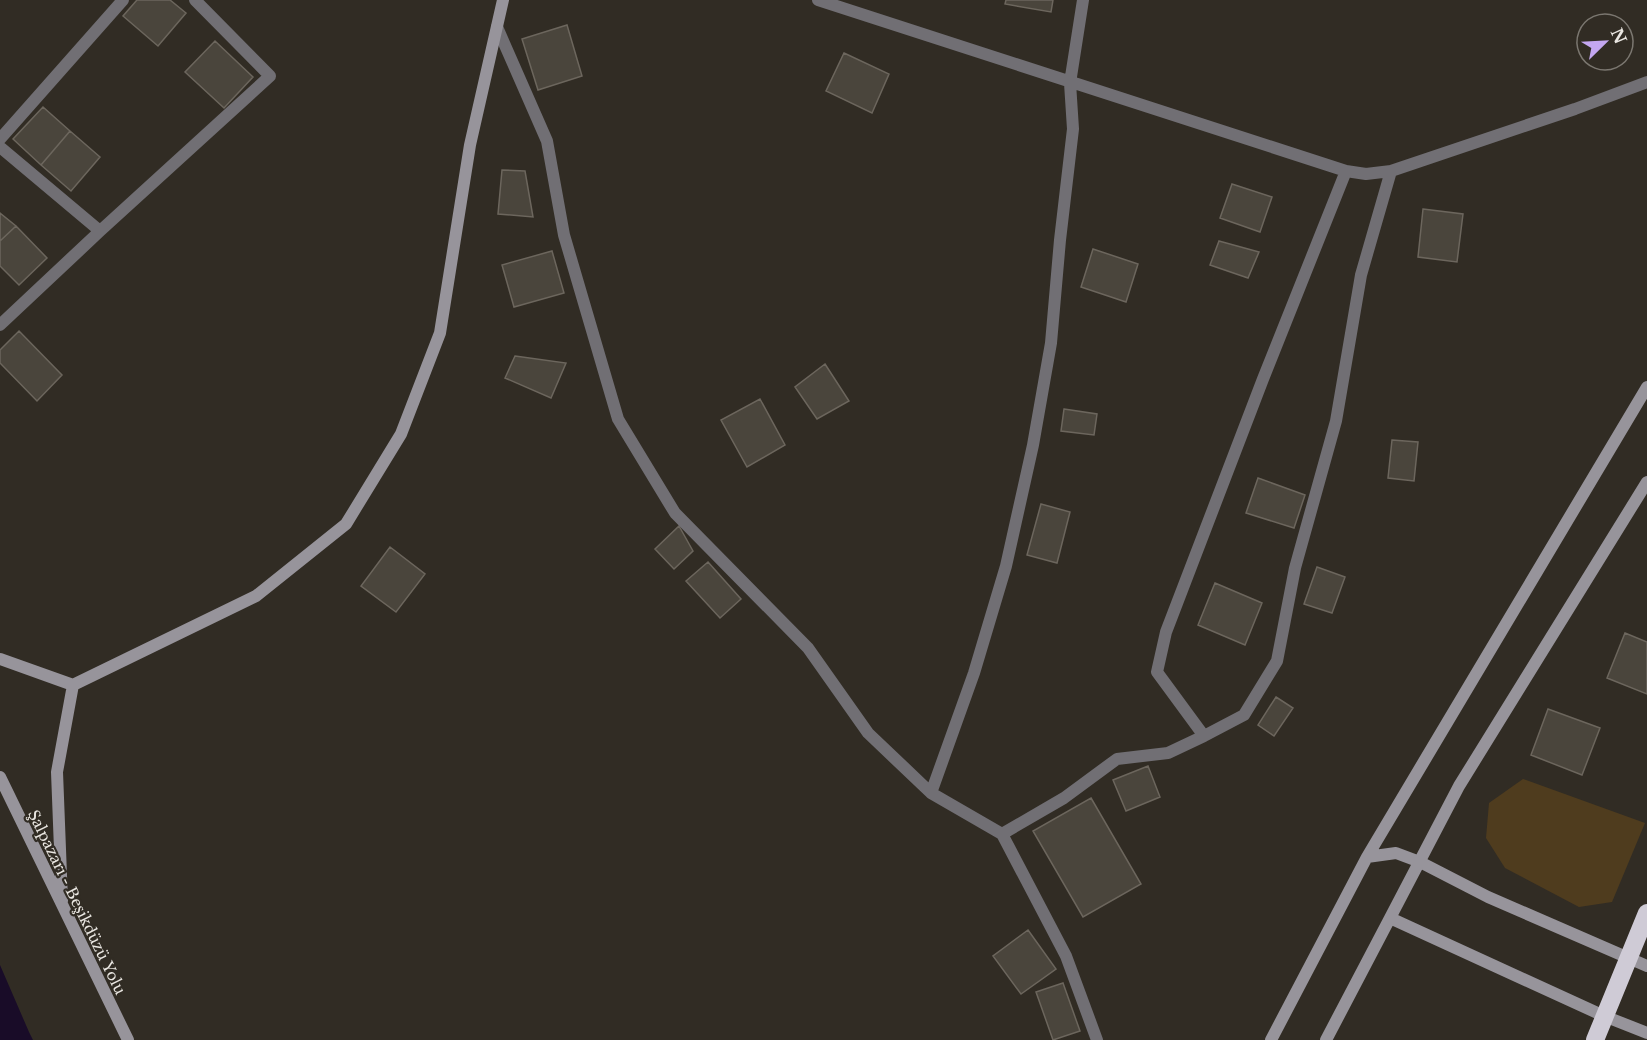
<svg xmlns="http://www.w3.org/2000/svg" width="1647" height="1040" viewBox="0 0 1647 1040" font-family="'Libre Baskerville',serif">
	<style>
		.green { fill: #4f3c1e }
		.water { fill: #190c28 }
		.building { fill: #4a453c; stroke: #6c665d; stroke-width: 1.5 }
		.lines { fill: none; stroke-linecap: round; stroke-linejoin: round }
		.street { stroke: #716f74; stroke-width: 12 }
		.secondary { stroke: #97949b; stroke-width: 12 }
		.highway { stroke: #cfcbd6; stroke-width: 18 }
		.labels { text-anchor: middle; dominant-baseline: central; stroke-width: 4.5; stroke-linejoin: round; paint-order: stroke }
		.street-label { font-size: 15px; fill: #eae7e2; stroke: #312c24 }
	</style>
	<rect width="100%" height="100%" fill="#312c24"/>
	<path class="green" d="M1523,779l122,44 -33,79 -33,5 -74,-39 -19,-30 3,-35z"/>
	<path class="water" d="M0,965l29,67 4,8h-33z"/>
	<path class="building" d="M137,0h33l16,13 -28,33 -35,-30z
		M1006,0h47l-2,12 -46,-8z
		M567,25l15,51 -44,14 -16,-51z
		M215,41l38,36 -29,31 -39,-36z
		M844,53l45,21 -17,39 -46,-22z
		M43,107l27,24 -29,34 -28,-26z
		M70,131l30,26 -29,34 -30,-26z
		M502,170l23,1 8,46 -35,-3z
		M1232,184l40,13 -12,35 -40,-14z
		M1423,209l40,5 -6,48 -39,-5z
		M0,213l16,13 -16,15z
		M16,226l31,32 -28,27 -19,-19v-25z
		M1219,241l40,11 -11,26 -38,-13z
		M1093,249l45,15 -12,38 -45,-15z
		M552,251l12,42 -50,14 -12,-42z
		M19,331l43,44 -25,26 -37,-38v-13z
		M515,356l51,7 -15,35 -46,-20z
		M825,364l24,37 -32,18 -22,-32z
		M760,399l25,46 -38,22 -26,-47z
		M1064,409l33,5 -3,21 -33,-4z
		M1392,440l26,2 -4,39 -26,-3z
		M1258,478l47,17 -11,33 -48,-15z
		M1041,504l29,8 -13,51 -30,-8z
		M679,526l14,25 -19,18 -19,-20z
		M390,547l35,27 -29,38 -35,-26z
		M708,562l33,37 -21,19 -34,-37z
		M1317,567l28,10 -13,36 -28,-9z
		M1215,583l47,20 -17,42 -47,-20z
		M1625,633l22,9v52l-40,-16z
		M1276,697l17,11 -19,28 -16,-11z
		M1548,709l52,19 -18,47 -51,-20z
		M1148,766l12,31 -34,14 -13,-31z
		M1091,798l50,86 -58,33 -50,-86z
		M1028,930l28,39 -35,25 -28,-38z
		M1063,983l17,48 -27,9 -17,-48z"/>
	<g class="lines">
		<path class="street" d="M818,0l528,171 20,3 25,-3 184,-62 72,-27
			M497,27l50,114 17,94 54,184 57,94 133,135 60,85 63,60 71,41 64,122 31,84
			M0,139l123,-139
			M0,147l100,84
			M0,325l100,-94 170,-155 -75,-76
			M1204,736l-47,-64 9,-40 97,-253 83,-208
			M931,793l43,-120 32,-107 27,-121 18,-102 9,-103 13,-111 -3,-46 13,-83
			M1002,834l62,-36 53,-39 51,-6 36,-17 40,-21 33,-54 18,-93 41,-147 25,-146 30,-104"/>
		<path class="secondary" d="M0,659l73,26 183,-89 90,-72 55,-90 39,-101 30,-188 33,-145
			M0,777l128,263
			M1367,857l280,-470
			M62,901l-5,-129 16,-87
			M1390,918l69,-132 188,-304
			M1271,1040l96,-183 29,-4 24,9 68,35 159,69
			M1326,1040l64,-122 214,98 43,17"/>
		<path class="highway" d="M1595,1040l52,-127"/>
	</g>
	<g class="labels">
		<g class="street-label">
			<text transform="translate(77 902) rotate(64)">Şalpazarı - Beşikdüzü Yolu</text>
		</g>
	</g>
	<g transform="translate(1605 42) rotate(66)"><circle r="28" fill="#312c24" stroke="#7b7770" stroke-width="1.5"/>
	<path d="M0-4.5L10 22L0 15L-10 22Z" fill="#c4a7f1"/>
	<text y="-9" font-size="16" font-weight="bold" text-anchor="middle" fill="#eae7e2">N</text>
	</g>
</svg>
